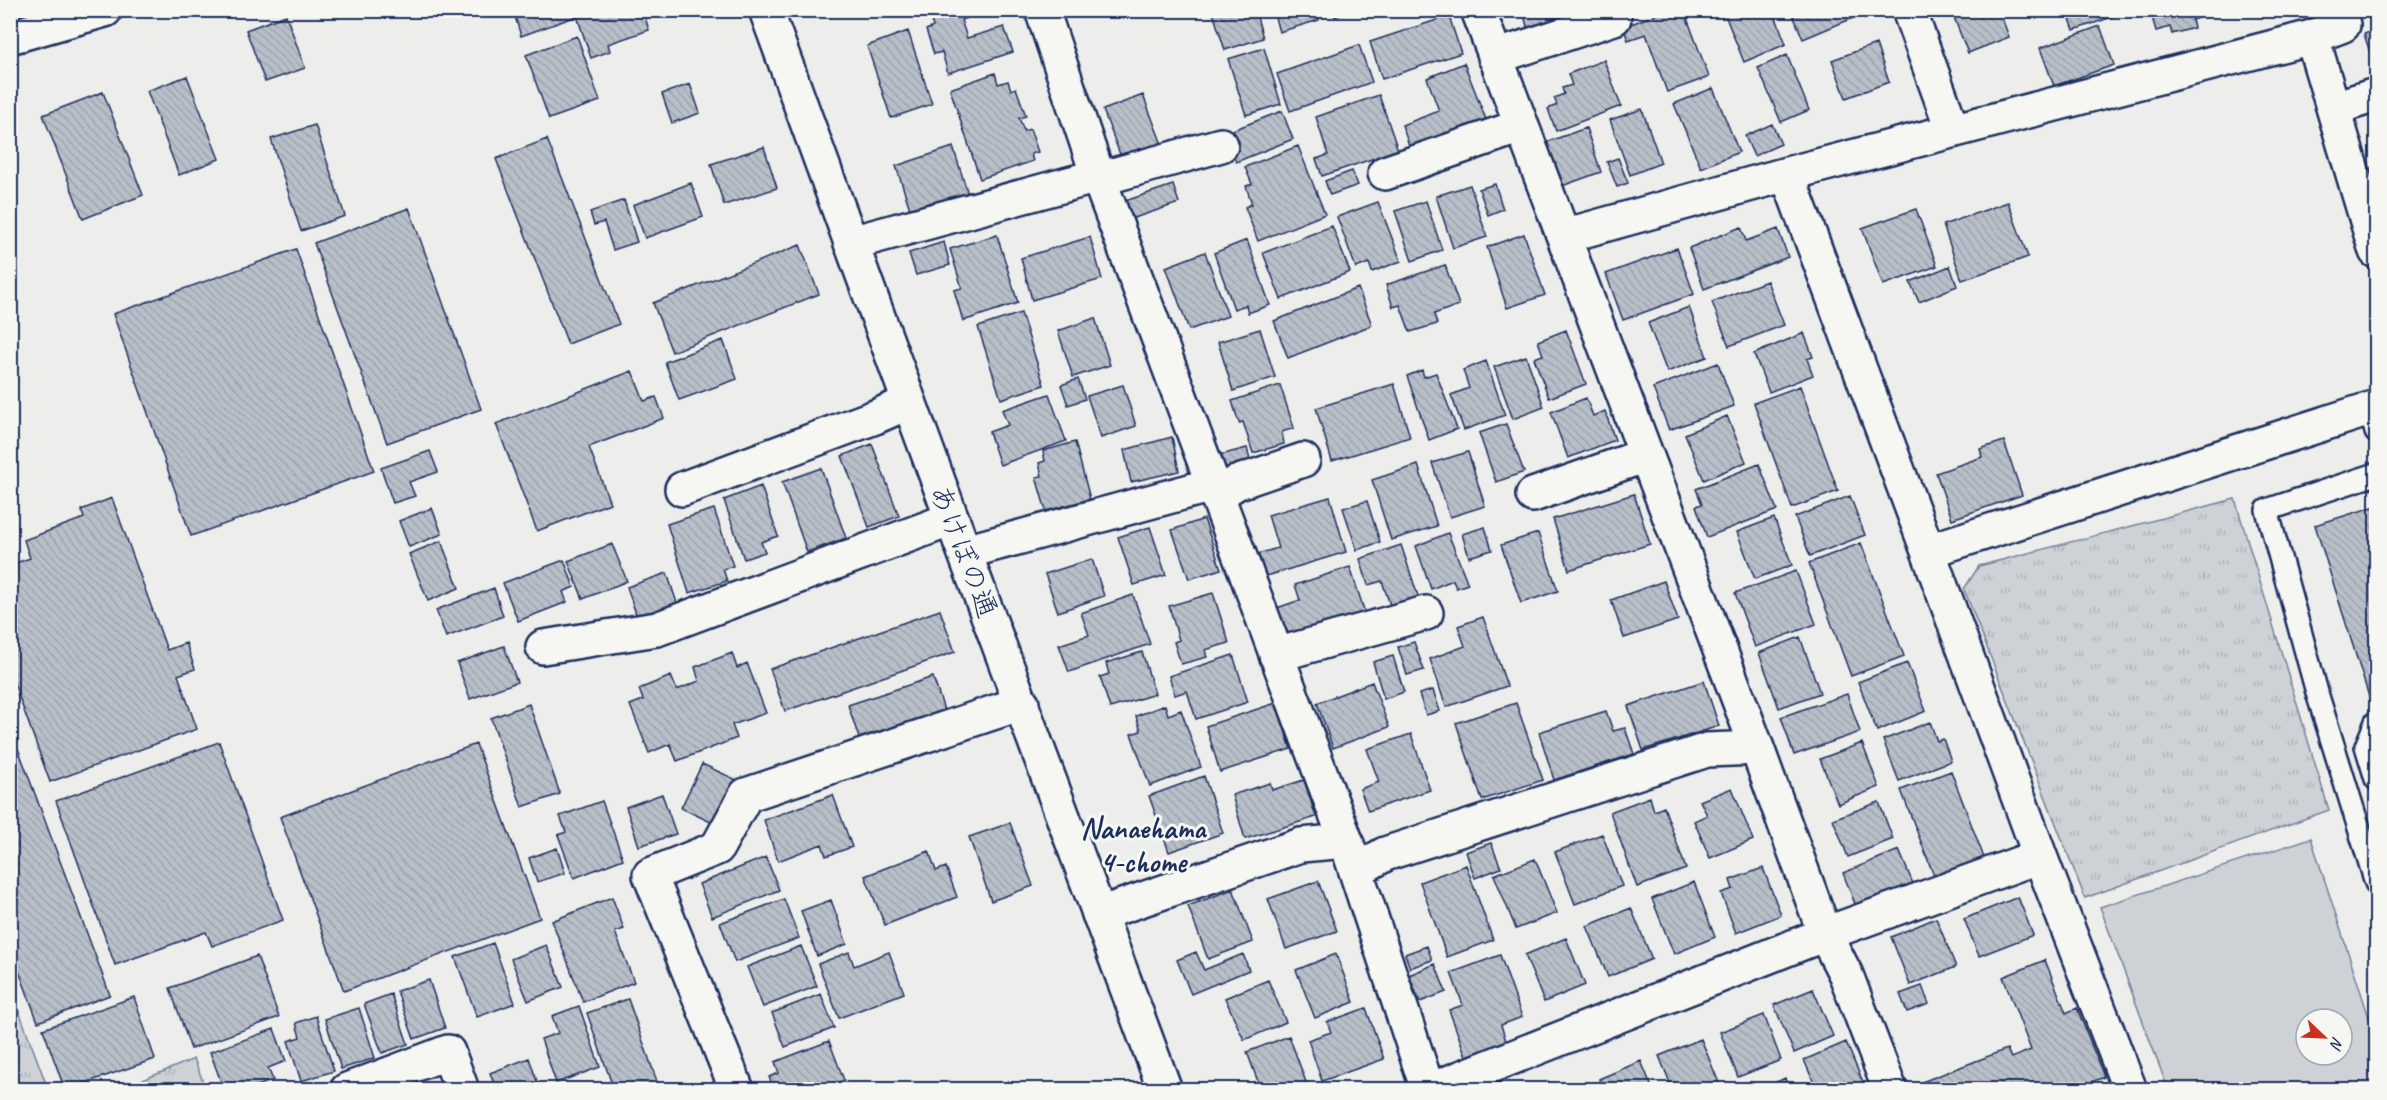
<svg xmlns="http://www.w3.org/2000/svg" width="2387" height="1100" viewBox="0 0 2387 1100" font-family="Caveat,'Klee One',sans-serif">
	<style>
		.grass { fill: url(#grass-tufts); stroke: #74809a; stroke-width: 1.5 }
		.pitch { fill: #ced2d7; stroke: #74809a; stroke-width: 1.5; fill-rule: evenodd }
		.building { fill: url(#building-back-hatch); stroke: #1b2f5e; stroke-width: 1.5 }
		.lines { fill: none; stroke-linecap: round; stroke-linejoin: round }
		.service-casing { stroke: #1b2f5e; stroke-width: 26 }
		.minor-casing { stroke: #1b2f5e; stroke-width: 38 }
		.tertiary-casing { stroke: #1b2f5e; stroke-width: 38 }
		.primary-casing { stroke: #1b2f5e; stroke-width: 38 }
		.service { stroke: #f6f6f2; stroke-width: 21 }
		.minor { stroke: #f6f6f2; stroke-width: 33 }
		.tertiary { stroke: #f6f6f2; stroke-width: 33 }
		.primary { stroke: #f6f6f2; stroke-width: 33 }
		.labels { text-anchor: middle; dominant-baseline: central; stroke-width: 6; stroke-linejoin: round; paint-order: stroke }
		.street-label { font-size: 28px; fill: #1b2f5e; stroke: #f6f6f2 }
		.neighbourhood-label { font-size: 30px; font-weight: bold; fill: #1b2f5e; stroke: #f6f6f2 }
	</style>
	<defs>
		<pattern id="grass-tufts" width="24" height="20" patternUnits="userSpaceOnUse" patternTransform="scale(1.5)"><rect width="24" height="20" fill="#ced2d7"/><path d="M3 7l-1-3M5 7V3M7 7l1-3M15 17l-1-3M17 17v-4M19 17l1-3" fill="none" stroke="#b0b5bb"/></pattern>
		<pattern id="building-back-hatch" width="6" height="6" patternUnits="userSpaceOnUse" patternTransform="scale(1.5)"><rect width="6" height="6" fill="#b9bfc8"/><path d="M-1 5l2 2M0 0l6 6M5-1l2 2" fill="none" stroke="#9ea4ae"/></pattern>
	</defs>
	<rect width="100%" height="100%" fill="#edeeec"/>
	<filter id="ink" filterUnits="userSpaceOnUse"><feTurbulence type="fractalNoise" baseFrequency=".0167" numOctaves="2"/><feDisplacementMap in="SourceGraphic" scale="12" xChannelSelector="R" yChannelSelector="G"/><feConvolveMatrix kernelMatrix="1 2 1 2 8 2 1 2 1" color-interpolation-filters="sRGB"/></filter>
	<g filter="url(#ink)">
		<path class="grass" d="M2235,499l94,311 -244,88 -121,-309 15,-23z
			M13,995l35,94h-37l-1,-93z
			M194,1059l12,30h-86z"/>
		<path class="pitch" d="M2311,838l65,201v50h-208l-68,-182zM2306,1019h36v36h-36z"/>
		<path class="building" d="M513,10h130l6,20 -41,14 2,7 -19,7 -14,-42 -56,20z
			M928,10h63l-30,10 6,18 37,-11 9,25 -65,21 -6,-21 -8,2 -8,-24 7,-3z
			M1212,10h43l8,28 -38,12z
			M1273,10h43l3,10 -40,12z
			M1333,10h18v1l-16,6z
			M1523,10h64l-59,21z
			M1668,10h16l25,67 -42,15 -21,-58 -18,6 -5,-13z
			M1723,10h50l13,34 -42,18z
			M1791,10h81l-69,29z
			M1951,10h48l10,27 -41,16z
			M2067,10h43l2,7 -38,13z
			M2150,10h55l1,5 -14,5 2,8 -22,6 -2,-7 -14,4z
			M286,15l19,53 -40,14 -19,-52z
			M1449,16l12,37 -79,26 -12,-37z
			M2100,26l14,39 -60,21 -14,-38z
			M2376,30v41l-12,-37z
			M908,31l24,73 -41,14 -24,-72z
			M577,36l23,65 -51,18 -23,-64z
			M1876,44l13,38 -43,16 -14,-38z
			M1359,45l13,37 -82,29 -13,-37z
			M1264,48l17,56 -35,11 -18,-56z
			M1787,55l22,55 -28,12 -23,-54z
			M1604,60l17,46 -65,25 -8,-22 9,-4 -3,-7 10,-4 -2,-6 10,-3 -4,-11z
			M1464,63l23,59 -76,29 -9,-26 37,-14 -12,-33z
			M995,73l3,11 10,-3 3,9 5,-2 10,28 -7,2 5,13 6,-2 8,23 -7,2 2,7 -53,18 -30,-90z
			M187,76l32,83 -40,16 -32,-84z
			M690,84l10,29 -28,10 -10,-29z
			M1713,88l26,64 -38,16 -27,-64z
			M103,92l40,103 -60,24 -40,-104z
			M1143,95l20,52 -40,15 -20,-52z
			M1379,95l19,55 -76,26 -6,-17 12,-4 -12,-38z
			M1642,109l19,54 -31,12 -20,-55z
			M1282,111l11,28 -57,23 -11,-29z
			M1772,124l9,20 -27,12 -9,-20z
			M315,125l30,91 -44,15 -30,-92z
			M1586,128l15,44 -39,14 -15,-44z
			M547,139l72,185 -51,20 -72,-185z
			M1298,146l27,68 -67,27 -13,-34 7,-3 -6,-18 6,-2 -7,-17z
			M764,147l13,41 -53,17 -13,-41z
			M953,147l16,50 -57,18 -16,-49z
			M1618,158l10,25 -11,4 -10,-25z
			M1352,171l6,14 -28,10 -5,-14z
			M691,183l12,34 -58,21 -12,-33z
			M1495,184l8,25 -15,6 -9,-26z
			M1173,185l6,18 -48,16 -6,-18z
			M1470,185l17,52 -34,11 -17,-52z
			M624,200l13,42 -24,8 -9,-28 -10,3 -4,-13z
			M1426,201l16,49 -30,11 -17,-50z
			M1378,202l23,59 -29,11 -3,-9 -13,5 -19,-51z
			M2008,202l20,55 -66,23 -19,-55z
			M409,208l72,201 -94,34 -73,-200z
			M1916,209l21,57 -54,19 -21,-57z
			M1332,226l18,46 -69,27 -18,-46z
			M1741,227l5,14 32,-12 10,28 -84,32 -15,-41z
			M1524,234l21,61 -38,13 -20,-61z
			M997,235l21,68 -55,18 -9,-31 8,-2 -12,-39z
			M1090,237l12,42 -70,21 -11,-42z
			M1247,240l23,65 -22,8 -2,-8 -12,4 -20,-56z
			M944,242l6,23 -34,10 -7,-22z
			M800,245l19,49 -147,58 -19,-49z
			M1677,248l17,46 -71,26 -17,-46z
			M296,249l78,222 -183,65 -78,-222z
			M1205,252l23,64 -39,14 -23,-63z
			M1445,265l14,40 -25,9 3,10 -27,8 -10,-27 -7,2 -7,-22z
			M1950,266l7,20 -38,16 -9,-20z
			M1767,281l17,44 -55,21 -17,-44z
			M1358,288l14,37 -84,33 -14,-37z
			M1689,307l18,50 -40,15 -19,-49z
			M1021,313l23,72 -43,14 -23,-72z
			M1095,318l15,47 -37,12 -15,-46z
			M1260,329l15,48 -42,14 -15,-49z
			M1566,330l20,54 -37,14 -15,-40 9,-3 -5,-14z
			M1804,333l9,24 -6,2 6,16 -44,17 -15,-38z
			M723,340l14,39 -58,21 -14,-38z
			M1526,356l18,51 -31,12 -19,-52z
			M1486,361l19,54 -41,15 -13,-35 18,-7 -6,-18z
			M1718,363l16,43 -65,24 -16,-42z
			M1422,370l2,7 12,-4 21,56 -28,11 -22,-64z
			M632,371l12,30 12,-4 8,21 -75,29 21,56 -73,28 -41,-107z
			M1078,379l7,20 -17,6 -7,-20z
			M1394,384l16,53 -78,24 -16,-53z
			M1123,385l13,41 -35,12 -14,-42z
			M1280,385l14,43 -12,4 2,12 -31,9 -10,-31 -4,1 -7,-22z
			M1800,386l38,105 -46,17 -38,-105z
			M1049,394l17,47 -66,24 -11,-33 19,-7 -6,-15z
			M1586,398l7,18 12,-5 10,29 -47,18 -17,-46z
			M1727,416l19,46 -42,18 -19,-46z
			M1506,424l18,48 -28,10 -17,-49z
			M10,436l8,25 -8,2z
			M1172,437l7,34 -48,11 -7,-32z
			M2004,441l18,54 -70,24 -16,-46 46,-16 -2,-8z
			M1075,442l15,57 -44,12 -10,-34 6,-1 -3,-13 6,-2 -2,-10z
			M872,444l27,72 -30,11 -27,-71z
			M1247,448l5,19 -27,7 -5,-19z
			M430,451l8,21 -29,10 6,14 -22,7 -12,-35z
			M1468,452l17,54 -35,11 -18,-54z
			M1759,464l18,46 -70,27 -11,-31 6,-2 -6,-15z
			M1418,465l19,61 -46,14 -19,-60z
			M821,468l25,70 -39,14 -25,-70z
			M761,486l17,50 -17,6 4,10 -21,7 -20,-59z
			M1634,494l16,50 -81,26 -16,-51z
			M1850,496l15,39 -55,21 -15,-39z
			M1330,497l16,55 -86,26 -6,-23 24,-7 -10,-33z
			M112,498l55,152 19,-7 9,26 -17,6 19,54 -147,53 -40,-110v-87l5,-2 -5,-18 20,-7 -6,-18 60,-22 -3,-8z
			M1367,501l13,41 -23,8 -14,-42z
			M2376,506v213l-61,-194z
			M432,508l10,26 -33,13 -10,-26z
			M714,509l19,57 -10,3 4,12 -38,12 -22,-69z
			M1774,518l18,47 -37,14 -18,-47z
			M1204,519l17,50 -32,10 -17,-49z
			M1150,527l16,48 -32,10 -16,-48z
			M1485,527l7,23 -23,7 -7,-23z
			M1448,533l20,51 -12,4 -3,-8 -22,9 -15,-43z
			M1538,533l20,58 -37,12 -20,-58z
			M441,541l18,47 -31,13 -19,-47z
			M1861,543l43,113 -53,20 -42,-113z
			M612,544l15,37 -44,18 -15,-38z
			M1401,545l20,60 -28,9 -11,-33 -14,4 -8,-26z
			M1092,559l12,37 -46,16 -13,-38z
			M564,560l10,27 -11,5 4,10 -49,19 -15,-38z
			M1350,567l17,52 -78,26 -12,-37 23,-8 -5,-15z
			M1796,571l20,53 -61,23 -20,-54z
			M667,573l10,30 -40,14 -10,-30z
			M1664,581l14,39 -54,18 -13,-38z
			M494,588l9,28 -57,21 -10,-27z
			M1213,593l16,50 -24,7 2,7 -26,7 -7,-22 5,-2 -10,-34z
			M1133,595l17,49 -81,28 -10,-27 30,-10 -8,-22z
			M940,610l15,42 -170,59 -15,-42z
			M1483,617l24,69 -61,21 -16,-48 35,-13 -7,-20z
			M1800,637l20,56 -41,15 -20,-55z
			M1414,642l10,28 -17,5 -9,-28z
			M504,646l13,36 -47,17 -13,-36z
			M1142,652l13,42 -45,14 -10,-31 9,-3 -3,-11z
			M732,653l5,15 10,-5 19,50 -34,12 5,13 -60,23 -7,-17 -21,9 -19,-48 13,-5 -4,-11 32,-13 6,14 22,-9 -4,-14z
			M1233,655l15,47 -52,17 -9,-28 -12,4 -6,-19z
			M1393,656l11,36 -20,7 -11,-37z
			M1907,663l19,48 -49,20 -19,-49z
			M933,677l11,33 -85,28 -11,-33z
			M1704,681l15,45 -76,24 -15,-44z
			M1372,682l17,45 -56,21 -16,-45z
			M1433,690l7,21 -14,4 -7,-21z
			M1847,694l13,38 -66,23 -13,-38z
			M1276,703l15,46 -71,23 -14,-46z
			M1516,703l27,77 -61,20 -26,-77z
			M529,704l31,90 -38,13 -31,-89z
			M1165,705l3,10 13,-5 20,57 -51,19 -19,-52 10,-3 -5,-15z
			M1606,711l7,20 12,-3 9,26 -80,26 -15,-48z
			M1930,722l7,19 6,-2 8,22 -52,20 -16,-41z
			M10,727l100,268 -72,27 -28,-75z
			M1411,734l19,56 -62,21 -8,-22 19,-7 -12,-33z
			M219,742l64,178 -71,26 -6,-14 -91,33 -59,-164z
			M1862,743l17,44 -41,17 -18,-45z
			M476,744l64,174 -196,73 -64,-174z
			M702,764l37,17 -20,45 -38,-18z
			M1951,771l35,92 -50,18 -35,-91z
			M1204,776l19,57 -54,19 -20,-56z
			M1304,780l12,37 -71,22 -13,-44 38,-12 2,7z
			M1732,788l21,52 -43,18 -16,-37 13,-6 -7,-14z
			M662,794l14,40 -37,12 -13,-39z
			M833,795l19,52 -26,9 -4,-12 -44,17 -14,-41z
			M1650,797l4,14 10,-4 22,62 -49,18 -27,-75z
			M602,801l21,58 -49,19 -16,-43 8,-3 -6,-16z
			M1879,802l14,37 -45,18 -15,-38z
			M1010,823l23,63 -42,15 -22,-64z
			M1602,834l20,52 -47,18 -20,-52z
			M1491,843l10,25 -26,10 -9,-26z
			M557,848l8,25 -28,9 -8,-24z
			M1899,850l17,41 -57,23 -16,-41z
			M929,851l7,20 10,-4 11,30 -72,28 -20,-49z
			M766,857l13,33 -67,27 -13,-33z
			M1535,859l22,54 -41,16 -22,-54z
			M1466,865l27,75 -46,17 -27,-75z
			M1763,868l18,47 -45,18 -15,-40 12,-4 -3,-9z
			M1318,881l19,50 -51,18 -18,-50z
			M1694,882l21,55 -41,17 -22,-55z
			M1233,889l20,53 -45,17 -20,-53z
			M612,897l12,32 -9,3 19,50 -51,20 -31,-81z
			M2018,897l15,38 -54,21 -15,-37z
			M784,899l15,39 -64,24 -15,-39z
			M831,900l16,44 -30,12 -16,-45z
			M1631,908l21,51 -44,18 -21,-51z
			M1936,918l20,49 -46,18 -19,-48z
			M1566,938l19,47 -41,17 -19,-47z
			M493,943l22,60 -38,14 -22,-60z
			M546,945l17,42 -35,14 -17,-42z
			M801,946l16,40 -54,21 -16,-40z
			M1427,946l5,14 -22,8 -5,-14z
			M849,952l5,14 35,-14 15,41 -65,25 -21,-54z
			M1196,952l8,18 39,-16 6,16 -58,24 -14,-34z
			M1336,954l18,48 -39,16 -19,-48z
			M1500,955l22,62 -21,8 6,19 -40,15 -18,-49 14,-5 -12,-32z
			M257,956l22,61 -88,32 -21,-61z
			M2045,960l21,53 11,-5 27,69 -32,13h-162l-1,-3 98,-38 4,9 20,-8 -28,-73z
			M1435,964l11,28 -26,10 -11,-27z
			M429,980l16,48 -31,11 -17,-48z
			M1268,980l18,42 -42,18 -19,-42z
			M1922,986l7,18 -22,8 -7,-18z
			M1813,989l20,47 -39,17 -20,-48z
			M391,994l17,50 -26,9 -18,-49z
			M821,994l13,34 -49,19 -13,-34z
			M134,997l21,62 -90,31 -22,-61z
			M628,999l32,91h-46l-27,-77z
			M579,1006l21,61 -44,16 -15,-44 17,-6 -6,-17z
			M359,1008l16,50 -34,11 -16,-50z
			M1366,1008l18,51 -62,22 -14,-41 23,-8 -4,-10z
			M1764,1015l17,45 -43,17 -18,-45z
			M316,1016l18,55 -33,10 -13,-40 12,-4 -4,-14z
			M274,1029l12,32 -18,7 5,12 -26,10h-23l-14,-38z
			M1289,1036l20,54h-48l-14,-38z
			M1701,1039l18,44 -15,7h-31l-14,-34z
			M829,1041l15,39 -24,10h-46l-5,-13 10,-4 -4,-11z
			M1846,1042l20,48h-49l-13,-30z
			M529,1058l11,32h-44l-6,-17z
			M1641,1061l12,29h-50l-4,-11z
			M1785,1078l4,12h-30z
			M1582,1084l2,6h-16z"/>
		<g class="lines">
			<g class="service-casing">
				<path id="service" d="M2370,409l6,23
					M2376,474l-109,36 51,186 58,187
					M2376,722l-10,24 10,33"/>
			</g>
			<g class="minor-casing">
				<path id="minor" d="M1042,10l57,169 247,662 82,249
					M1478,10l279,738 68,186 21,41 44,115
					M1909,10l44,121
					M2312,37l31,-12 -4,-15
					M1495,57l119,-39
					M2334,108l42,-13
					M1385,173l136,-47
					M1787,174l141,377
					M1099,179l122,-34
					M1564,236l223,-62 525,-137 64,214
					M851,243l247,-67
					M682,489l193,-72 34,-15
					M1533,495l113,-40
					M1216,496l20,-13 67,-23
					M965,552l247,-67
					M543,647l114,-18 295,-110
					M1276,655l150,-42
					M1356,871l29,-17 322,-104 50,-2
					M1099,914l202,-69 45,-4
					M347,1090l101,-38 14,38
					M737,1090l-87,-215 67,-27 29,-53 276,-92
					M1430,1090l395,-156 215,-78
					M2130,1090l-90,-234 -112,-305 448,-144"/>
			</g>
			<g class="tertiary-casing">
				<path id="tertiary" d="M766,10l186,509 213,571"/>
			</g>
			<g class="primary-casing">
				<path id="primary" d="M10,37l95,-27"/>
			</g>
			<use href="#service" class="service"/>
			<use href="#minor" class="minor"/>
			<use href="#tertiary" class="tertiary"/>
			<use href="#primary" class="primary"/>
		</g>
	</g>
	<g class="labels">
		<g class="street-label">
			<text transform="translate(964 551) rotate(69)">あけぼの通</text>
		</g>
		<g class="neighbourhood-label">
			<text x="1143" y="828">Nanaehama<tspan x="1143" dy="34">4-chome</tspan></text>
		</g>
	</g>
	<rect width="2387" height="1100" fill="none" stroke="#f6f6f2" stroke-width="36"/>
	<rect x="18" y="18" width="2351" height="1064" fill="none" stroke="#1b2f5e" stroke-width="2" filter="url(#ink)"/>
	<g transform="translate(2324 1037) rotate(113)"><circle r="28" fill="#f6f6f2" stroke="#9ea6b7" stroke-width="1.5"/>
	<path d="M0-4.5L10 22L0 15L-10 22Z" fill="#c8321e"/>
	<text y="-9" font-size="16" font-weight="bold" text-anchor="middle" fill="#1b2f5e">N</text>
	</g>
</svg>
